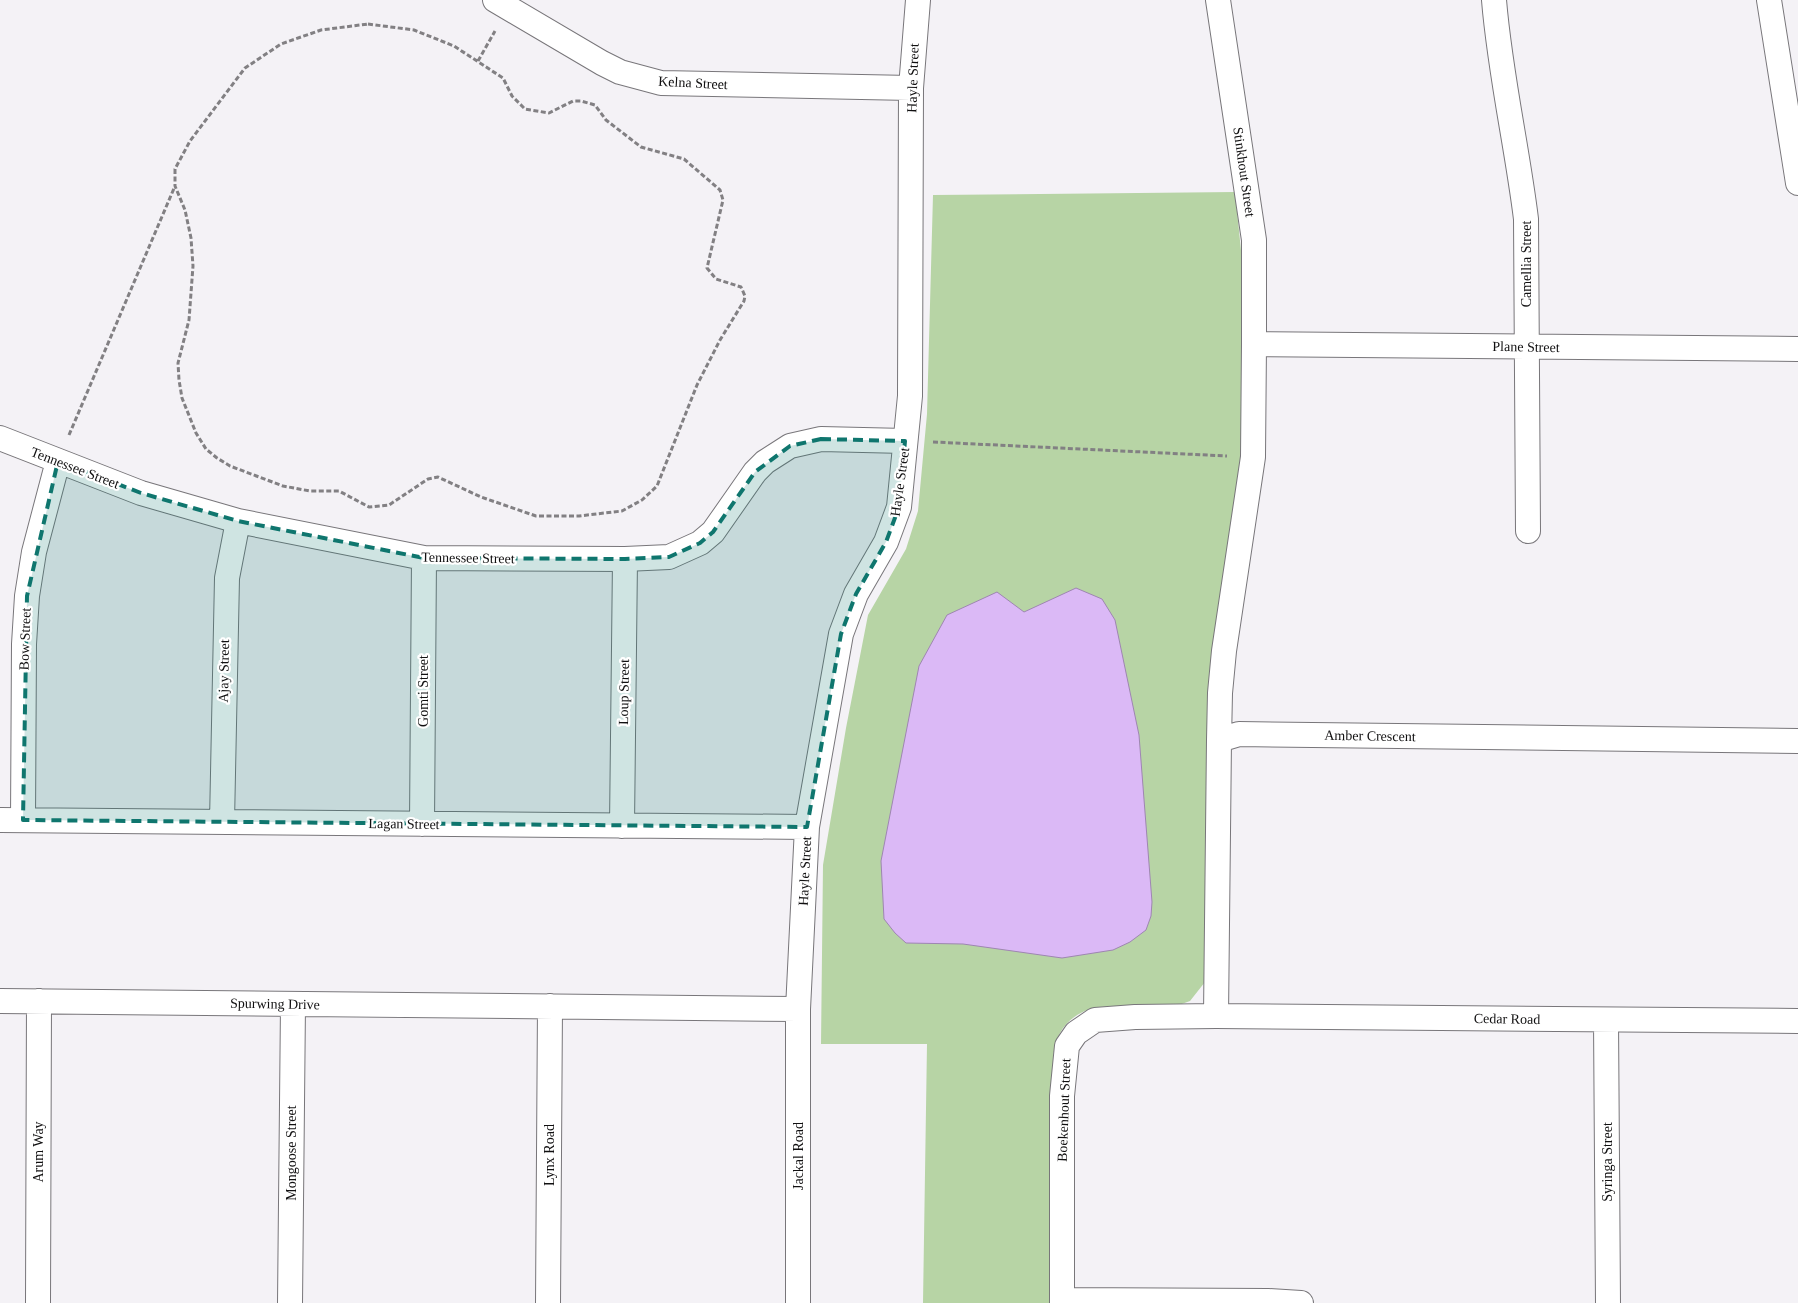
<svg xmlns="http://www.w3.org/2000/svg" width="1798" height="1303" viewBox="0 0 1798 1303" font-family="Georgia,serif">
	<style>
		.green { fill: #b7d4a5 }
		.water { fill: #dbb9f6; stroke: #9e86b1 }
		.lines { fill: none; stroke-linecap: round; stroke-linejoin: round }
		.minor-casing { stroke: #78767a; stroke-width: 26 }
		.path { stroke: #828083; stroke-width: 3; stroke-dasharray: 5 2.5; stroke-linecap: butt }
		.minor { stroke: #fff; stroke-width: 24 }
		.marked { fill: #0f766e; fill-opacity: 0.2; stroke: #0f766e; stroke-width: 4; stroke-dasharray: 10 6; stroke-linejoin: round }
		.labels { text-anchor: middle; dominant-baseline: central; stroke-width: 4.5; stroke-linejoin: round; paint-order: stroke }
		.street-label { font-size: 14px; fill: #111011; stroke: #fff }
	</style>
	<rect width="100%" height="100%" fill="#f4f2f6"/>
	<path class="green" d="M1235,192l7,68 -1,192 -33,255 -3,275 -15,19 -11,4 -82,2c-28,7 -42,24 -44,53l-2,243h-128l4,-259h-106l2,-179 23,-137 22,-113 38,-66 12,-38 9,-97 6,-219z"/>
	<path class="water" d="M1076,588l26,11 13,21 24,115 13,167 -1,14 -5,14 -16,12 -17,8 -51,8 -99,-14 -57,-1 -11,-10 -11,-14 -3,-58 38,-195 28,-51 50,-23 27,20z"/>
	<g class="lines">
		<g class="minor-casing">
			<path id="minor" d="M495,0l107,63 18,9 41,11 250,5
				M1218,0l36,240v104l-1,113 -29,194 -4,42 -1,47
				M1494,0c6,74 23,146 32,219l2,312
				M1769,0l29,183
				M1254,344l544,5
				M0,438l141,55 97,28 186,37 201,1 44,-2 31,-14 13,-11 42,-60 10,-10 25,-16 31,-7 84,2
				M0,820l807,7
				M23,820l1,-176 3,-48 7,-44 24,-91
				M222,822l5,-244 11,-57
				M422,824l2,-266
				M622,826l3,-267
				M0,1001l798,8
				M1216,1016l3,-276 20,-6 559,7
				M1606,1020l2,283
				M1062,1300l206,1 33,2
				M38,1303l1,-302
				M290,1303l3,-299
				M548,1303l2,-297
				M798,1303v-294l9,-182 34,-193 15,-40 30,-52 13,-35 11,-111 1,-308 7,-88
				M1062,1303v-207l5,-50 9,-13 19,-13 40,-3 81,-1 582,5"/>
		</g>
		<path class="path" d="M368,24l46,6 40,16 49,32 9,18 13,13 24,4 24,-12h8l14,4 11,15 35,27 43,12 36,31 3,10 -16,68 9,11 25,8 4,9 -1,5 -24,39 -23,45 -40,101 -15,14 -20,11 -43,5h-43l-55,-19 -43,-20 -10,2 -39,26 -20,2 -30,-16h-29l-27,-5 -53,-20 -13,-8 -11,-9 -10,-16 -14,-35 -3,-18 -1,-17 11,-43 4,-54 -2,-28 -6,-28 -10,-24v-17l15,-28 55,-73 36,-24 40,-14z
			M478,61l17,-30
			M69,435l106,-249
			M933,442l294,14"/>
		<use href="#minor" class="minor"/>
	</g>
	<path class="marked" d="M821,439l84,2 -6,66 -13,35 -30,52 -15,40 -34,193 -784,-7 4,-224 31,-135 83,32 97,28 186,37 201,1 44,-2 31,-14 13,-11 42,-60 35,-26z"/>
	<g class="labels">
		<g class="street-label">
			<text transform="translate(913 78) rotate(-88)">Hayle Street</text>
			<text transform="translate(693 83) rotate(3)">Kelna Street</text>
			<text transform="translate(1244 172) rotate(82)">Stinkhout Street</text>
			<text transform="translate(1526 264) rotate(-90)">Camellia Street</text>
			<text transform="translate(1526 347) rotate(1)">Plane Street</text>
			<text transform="translate(75 468) rotate(21)">Tennessee Street</text>
			<text transform="translate(900 482) rotate(-82)">Hayle Street</text>
			<text transform="translate(468 558) rotate(1)">Tennessee Street</text>
			<text transform="translate(25 639) rotate(-88)">Bow Street</text>
			<text transform="translate(224 671) rotate(-89)">Ajay Street</text>
			<text transform="translate(423 691) rotate(-90)">Gomti Street</text>
			<text transform="translate(624 692) rotate(-89)">Loup Street</text>
			<text transform="translate(1370 736) rotate(1)">Amber Crescent</text>
			<text transform="translate(404 824) rotate(1)">Lagan Street</text>
			<text transform="translate(805 871) rotate(-87)">Hayle Street</text>
			<text transform="translate(275 1004) rotate(1)">Spurwing Drive</text>
			<text transform="translate(1507 1019) rotate(1)">Cedar Road</text>
			<text transform="translate(1064 1110) rotate(-88)">Boekenhout Street</text>
			<text transform="translate(38 1152) rotate(-90)">Arum Way</text>
			<text transform="translate(291 1153) rotate(-90)">Mongoose Street</text>
			<text transform="translate(549 1155) rotate(-90)">Lynx Road</text>
			<text transform="translate(798 1156) rotate(-90)">Jackal Road</text>
			<text transform="translate(1607 1162) rotate(-90)">Syringa Street</text>
		</g>
	</g>
</svg>
